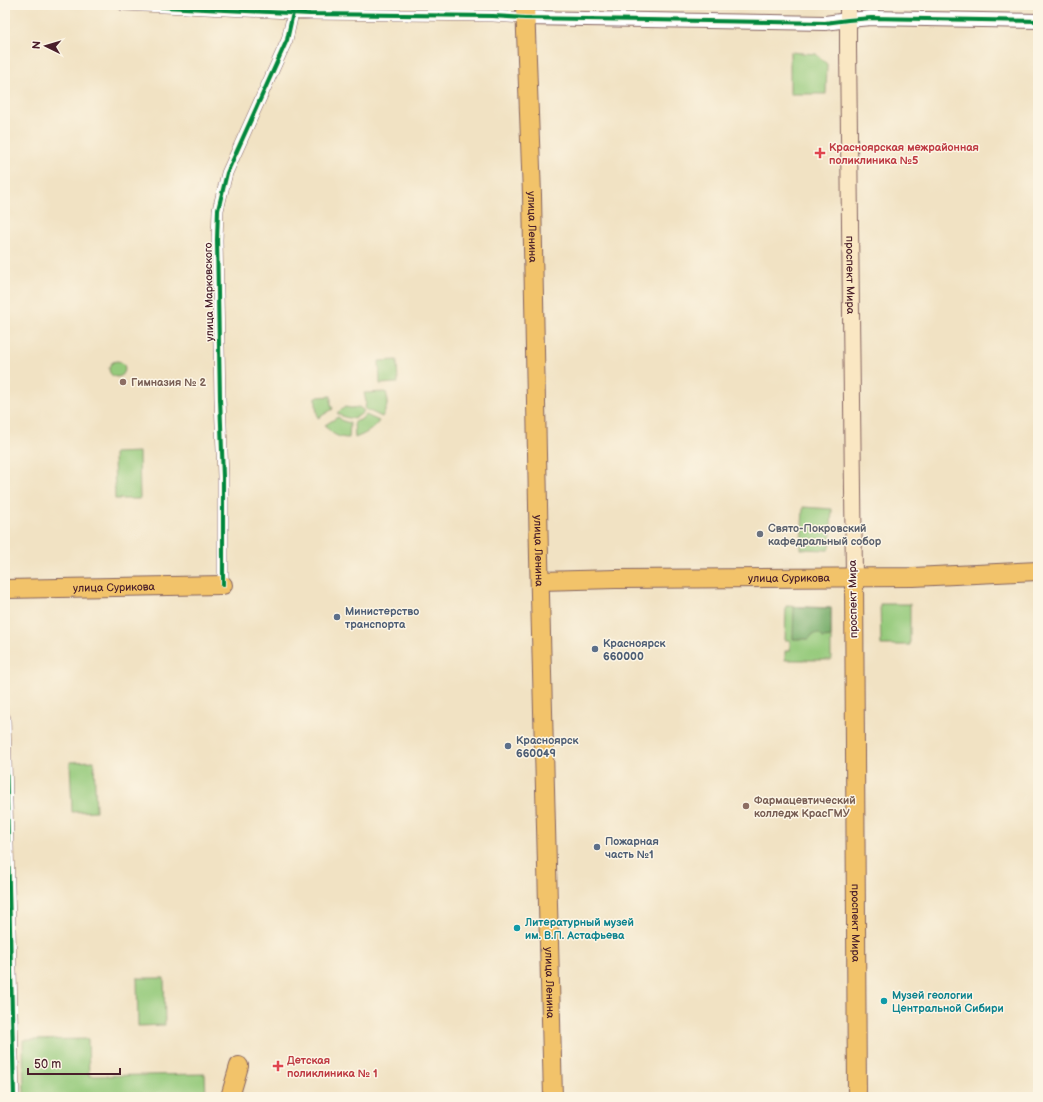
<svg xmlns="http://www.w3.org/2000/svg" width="1043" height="1102" viewBox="0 0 1043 1102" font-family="'Balsamiq Sans',sans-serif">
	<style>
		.green { fill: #95ca7c; stroke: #707454 }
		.forest { fill: #78ae6c; stroke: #61664c }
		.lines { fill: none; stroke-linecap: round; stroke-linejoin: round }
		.minor-casing { stroke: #846360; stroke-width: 12 }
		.tertiary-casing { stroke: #846360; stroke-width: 16 }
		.secondary-casing { stroke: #846360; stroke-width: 18 }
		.primary-casing { stroke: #846360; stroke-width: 20 }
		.minor { stroke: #fff; stroke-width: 11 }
		.tertiary { stroke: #fff; stroke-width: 14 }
		.secondary { stroke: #fae7c3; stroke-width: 16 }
		.primary { stroke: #f2c36a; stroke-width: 18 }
		.cycleway-casing { stroke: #fcf5e5; stroke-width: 6 }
		.cycleway { stroke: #00873e; stroke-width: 4 }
		.health-dot { fill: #e0444e; stroke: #fcf5e5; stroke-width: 1.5 }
		.education-dot { fill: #8d6e63; stroke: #fcf5e5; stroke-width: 1.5 }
		.worship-dot { fill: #6b7280; stroke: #fcf5e5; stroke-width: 1.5 }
		.service-dot { fill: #5c6f8a; stroke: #fcf5e5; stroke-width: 1.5 }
		.culture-dot { fill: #0f9aa8; stroke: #fcf5e5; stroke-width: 1.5 }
		.labels { text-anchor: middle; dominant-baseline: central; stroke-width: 3; stroke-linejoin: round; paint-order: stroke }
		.health-label { font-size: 11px; font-weight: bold; fill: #be3a42; stroke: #fcf5e5; text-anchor: start }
		.street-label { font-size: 11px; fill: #4a1f2b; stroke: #fcf5e5 }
		.education-label { font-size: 11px; font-weight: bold; fill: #785e54; stroke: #fcf5e5; text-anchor: start }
		.worship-label { font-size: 11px; font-weight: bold; fill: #5b616d; stroke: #fcf5e5; text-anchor: start }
		.service-label { font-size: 11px; font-weight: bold; fill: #4e5e75; stroke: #fcf5e5; text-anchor: start }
		.culture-label { font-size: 11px; font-weight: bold; fill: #0d838f; stroke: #fcf5e5; text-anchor: start }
	</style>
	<rect width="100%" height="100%" fill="#fcf5e5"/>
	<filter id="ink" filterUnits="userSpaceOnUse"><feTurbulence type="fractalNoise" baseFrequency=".025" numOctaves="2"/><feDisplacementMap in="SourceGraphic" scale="8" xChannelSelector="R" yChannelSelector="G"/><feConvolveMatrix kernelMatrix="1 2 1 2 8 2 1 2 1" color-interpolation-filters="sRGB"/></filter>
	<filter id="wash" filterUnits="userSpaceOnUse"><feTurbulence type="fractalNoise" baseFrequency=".012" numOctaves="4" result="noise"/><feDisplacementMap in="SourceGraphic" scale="16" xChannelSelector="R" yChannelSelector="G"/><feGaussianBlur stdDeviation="0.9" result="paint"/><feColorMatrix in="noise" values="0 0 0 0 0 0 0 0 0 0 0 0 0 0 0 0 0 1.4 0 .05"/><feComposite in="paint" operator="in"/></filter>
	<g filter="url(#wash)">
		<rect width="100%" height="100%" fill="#f1e2c3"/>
		<path class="green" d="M790,52l26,2 11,10 -1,30h-36z
			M397,360l1,23 -18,1 -1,-23z
			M109 369a8 8 0 1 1 16 0a8 8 0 1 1-16 0Z
			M386,392c3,9 1,17 -4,25l-17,-8 1,-7 -2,-9z
			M331,396v9l2,4 -15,9 -2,-11v-10z
			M345,407l6,1 8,-1 5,4c-7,9 -18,9 -27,2z
			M366,415l13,6c-6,9 -14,13 -24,17l-1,-16 6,-2z
			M338,417l5,4 7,2 -1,15c-11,0 -18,-4 -24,-13z
			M139,452l1,47h-25l-1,-46z
			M803,507l29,2 -2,39 -2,2 -27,-1z
			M880,604h30v41h-29z
			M786,606l45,2v52h-46v-9h5v-11h-5z
			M94,761l2,50 -24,1 -2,-50z
			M137,978h27l1,47 -27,1z
			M88,1039l1,37 116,-2 1,23h-182l-1,-57z"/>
		<path class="forest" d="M794,607l37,1v29l-8,1c-3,-4 -5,-5 -10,-4l-4,5h-16z"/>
	</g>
	<g filter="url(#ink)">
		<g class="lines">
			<g class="minor-casing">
				<path id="minor" d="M123,5l187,9 183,2 32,2
					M223,585v-108l-3,-78 -3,-159 1,-30 9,-37 60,-133 6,-27
					M5,718l9,379"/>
			</g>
			<g class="tertiary-casing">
				<path id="tertiary" d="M525,18l300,5 23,-3 23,-2 167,3"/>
			</g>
			<g class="secondary-casing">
				<g id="secondary">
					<path id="s1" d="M848,5v42l6,531"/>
				</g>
			</g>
			<g class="primary-casing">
				<g id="primary">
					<path id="s2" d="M525,5l7,190 7,362 14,540"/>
					<path id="s3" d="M854,578l3,519"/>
					<path id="s4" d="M540,581l76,-2 297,-2 125,-6"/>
					<path id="s5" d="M5,589l218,-4"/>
					<path d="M230,1097l9,-31"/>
				</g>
			</g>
			<use href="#minor" class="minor"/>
			<use href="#tertiary" class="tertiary"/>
			<use href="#secondary" class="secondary"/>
			<use href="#primary" class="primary"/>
			<g class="cycleway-casing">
				<path id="cycleway" d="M123,5l187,9 183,2 32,2 300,5 23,-3 23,-2 167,3
					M223,585v-108l-3,-78 -3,-159 1,-30 9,-37 60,-133 6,-27
					M5,718l9,379"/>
			</g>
			<use href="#cycleway" class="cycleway"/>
		</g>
	</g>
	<g class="health-dot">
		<path d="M818 147h4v4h4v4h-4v4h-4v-4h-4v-4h4z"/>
		<path d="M276 1060h4v4h4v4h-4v4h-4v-4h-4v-4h4z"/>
	</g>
	<g class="education-dot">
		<circle cx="123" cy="382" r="4"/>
		<circle cx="746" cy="806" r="4"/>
	</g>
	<circle class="worship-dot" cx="760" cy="534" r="4"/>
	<g class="service-dot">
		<circle cx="337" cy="617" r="4"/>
		<circle cx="595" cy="649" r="4"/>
		<circle cx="508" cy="746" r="4"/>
		<circle cx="597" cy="847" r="4"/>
	</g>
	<g class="culture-dot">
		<circle cx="517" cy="928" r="4"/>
		<circle cx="884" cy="1001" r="4"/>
	</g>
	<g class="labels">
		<g class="health-label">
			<text x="829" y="147">Красноярская межрайонная<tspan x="829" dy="13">поликлиника №5</tspan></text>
			<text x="287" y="1060">Детская<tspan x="287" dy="13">поликлиника № 1</tspan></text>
		</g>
		<g class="street-label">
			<text stroke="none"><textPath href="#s2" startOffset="222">улица Ленина</textPath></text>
			<text stroke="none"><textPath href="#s1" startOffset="270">проспект Мира</textPath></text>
			<text transform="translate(209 292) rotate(-91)">улица Марковского</text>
			<text stroke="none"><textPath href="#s2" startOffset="546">улица Ленина</textPath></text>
			<text stroke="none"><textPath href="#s4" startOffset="249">улица Сурикова</textPath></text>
			<text stroke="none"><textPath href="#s5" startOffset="109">улица Сурикова</textPath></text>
			<text transform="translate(853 599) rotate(-91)">проспект Мира</text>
			<text stroke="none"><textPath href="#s3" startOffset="345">проспект Мира</textPath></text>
			<text stroke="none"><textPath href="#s2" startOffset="978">улица Ленина</textPath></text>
		</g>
		<g class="education-label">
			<text x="131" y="382">Гимназия № 2</text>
			<text x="754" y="800">Фармацевтический<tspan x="754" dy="13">колледж КрасГМУ</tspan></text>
		</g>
		<g class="worship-label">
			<text x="768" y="528">Свято-Покровский<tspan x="768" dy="13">кафедральный собор</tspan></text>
		</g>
		<g class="service-label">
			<text x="345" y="611">Министерство<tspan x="345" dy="13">транспорта</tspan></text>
			<text x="603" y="643">Красноярск<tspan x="603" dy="13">660000</tspan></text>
			<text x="516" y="740">Красноярск<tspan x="516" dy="13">660049</tspan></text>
			<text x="605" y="841">Пожарная<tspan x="605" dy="13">часть №1</tspan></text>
		</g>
		<g class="culture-label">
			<text x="525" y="922">Литературный музей<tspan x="525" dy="13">им. В.П. Астафьева</tspan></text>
			<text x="892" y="995">Музей геологии<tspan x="892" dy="13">Центральной Сибири</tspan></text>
		</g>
	</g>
	<rect width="1043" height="1102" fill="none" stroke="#fcf5e5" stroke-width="20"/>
	<g transform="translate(46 46) rotate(275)" stroke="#fcf5e5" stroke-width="3" paint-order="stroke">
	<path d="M0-3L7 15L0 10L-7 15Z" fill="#4a1f2b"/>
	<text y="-6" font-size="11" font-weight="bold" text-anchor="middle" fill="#4a1f2b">N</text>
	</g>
	<path d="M28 1068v6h92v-6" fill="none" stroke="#4a1f2b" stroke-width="2"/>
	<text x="34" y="1068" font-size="12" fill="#4a1f2b" stroke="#fcf5e5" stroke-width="3" paint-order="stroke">50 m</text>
</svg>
